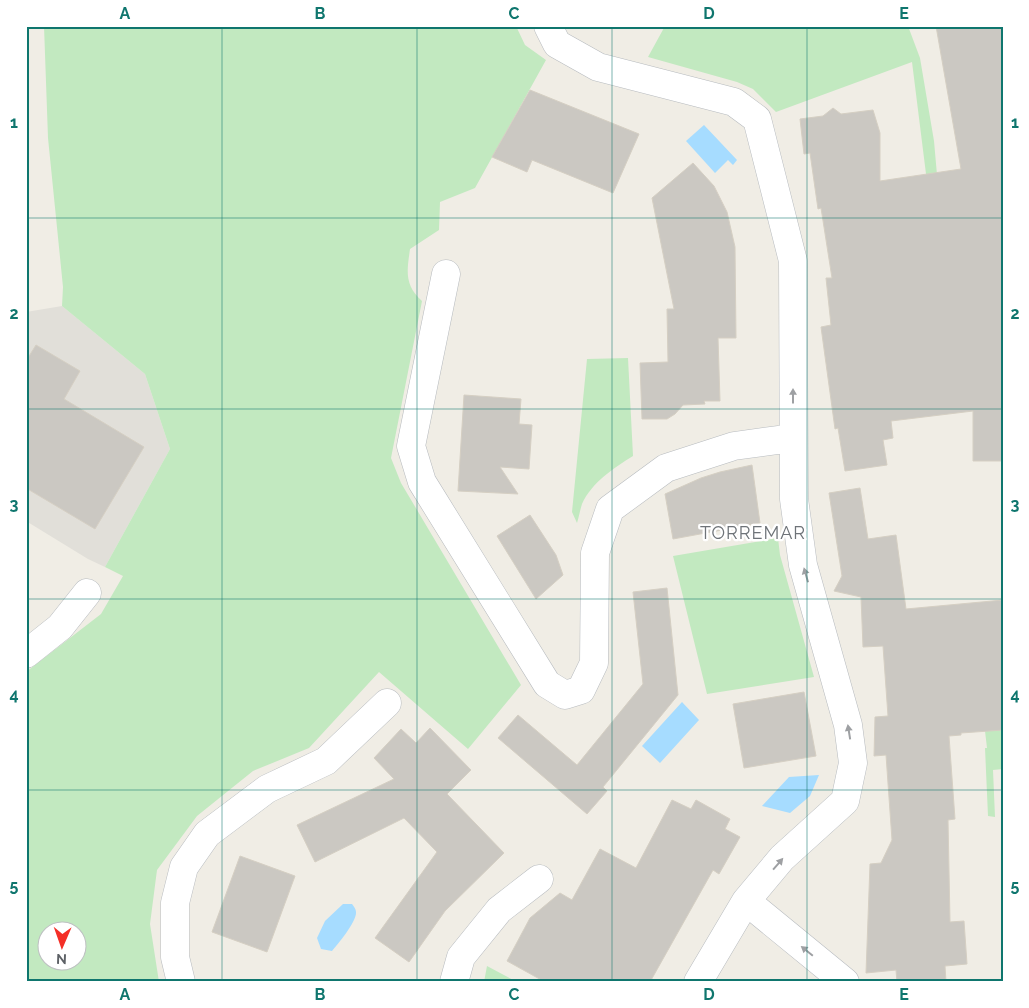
<svg xmlns="http://www.w3.org/2000/svg" width="1029" height="1008" viewBox="0 0 1029 1008" font-family="Raleway,sans-serif">
	<style>
		.industrial { fill: #e1dfd9 }
		.green { fill: #c2e9c0; fill-rule: evenodd }
		.water { fill: #a6dcff }
		.building { fill: #cbc8c2; stroke: #d5cfc3 }
		.lines { fill: none; stroke-linecap: round; stroke-linejoin: round }
		.minor-casing { stroke: #b7bbbf; stroke-width: 29 }
		.minor { stroke: #fff; stroke-width: 28 }
		.oneway { fill: #9ea0a3 }
		.grid { fill: none; stroke: #0f766e; stroke-width: 1; stroke-opacity: 0.55 }
		.labels { text-anchor: middle; dominant-baseline: central; stroke-width: 4.5; stroke-linejoin: round; paint-order: stroke }
		.neighbourhood-label { font-size: 18px; letter-spacing: 1px; fill: #6e7378; stroke: #fff }
		.neatline { fill: none; stroke: #0f766e; stroke-width: 2 }
		.grid-label { font-size: 16px; text-anchor: middle; font-weight: bold; fill: #0f766e }
	</style>
	<rect width="100%" height="100%" fill="#f0ede5"/>
	<path class="industrial" d="M62,306l83,68 25,75 -65,118 -17,-8 -62,-38v-209z"/>
	<path class="green" d="M44,26h472l9,19 21,15 -71,128 -35,14 -1,28 -29,19c-3,22 -6,36 12,52l-31,157 10,25 120,202 -53,64 -89,-77 -70,76 -56,23 -56,45 -40,54 -7,54 9,58h-133v-310l75,-58 22,-38 -18,-9 65,-118 -25,-75 -83,-68 1,-19 -15,-149zM48,930h30v30h-30z
		M665,26h243l12,32 14,83 7,79h-12l-3,-46 -14,-112 -136,50 -23,-23 -16,-7 -89,-25z
		M628,358l5,98c-19,12 -41,26 -51,48 -2,6 -3,13 -5,19l-5,-11 15,-153z
		M778,538l2,17 34,122 -107,17 -34,-138z
		M1003,730v39l-10,1 2,47 -7,-1 -3,-68h2l-2,-17z
		M487,966l30,16h-33z"/>
	<path class="water" d="M704,125l33,35 -4,5 -5,-5 -13,13 -29,-32z
		M682,702l17,18 -39,43 -18,-17z
		M819,775l-9,21 -20,17 -28,-7 27,-29z
		M343,904h9c2,3 4,5 4,8 1,9 -18,32 -24,39l-11,-2 -4,-11 8,-17z"/>
	<path class="building" d="M936,26h67v435h-30v-50l-82,10 2,17 -10,2 4,25 -42,6 -7,-43 -3,1 -14,-102 10,-2 -5,-47h6l-11,-70 -3,1 -8,-56 -6,1 -4,-35 23,-3 10,-8 8,6 32,-4 7,23v48l81,-12z
		M530,90l109,44 -26,59 -81,-33 -5,12 -35,-15z
		M693,163l21,23 13,26 8,35 1,91h-18l2,63h-16l1,3 -22,1 -8,9 -8,5h-25l-2,-56 28,-1 -1,-53h7l-22,-111z
		M36,345l44,26 -16,28 80,48 -49,82 -69,-41v-127z
		M464,395l57,4 -2,25 13,1 -3,44 -29,-2 18,27 -60,-3z
		M752,465l8,58 -87,16 -8,-45 36,-16 19,-6z
		M860,488l8,51 28,-4 10,74 97,-9v130l-42,3v2l-12,1 6,83 -7,1 2,102 14,-1 3,43 -22,2 1,16h-49l-1,-12 -30,3 4,-109 11,-1 11,-23 -6,-85 -12,1 1,-39 13,-1 -5,-70 -20,1 -2,-50 -27,-6 8,-15 -13,-83z
		M530,515l26,40 7,20 -27,24 -39,-63z
		M667,588l11,107 -75,92 4,4 -20,23 -89,-76 20,-23 59,50 66,-81 -10,-92z
		M804,692l12,64 -72,12 -11,-64z
		M430,728l41,42 -24,24 57,59 -59,58 -36,51 -34,-24 62,-86 -33,-34 -89,44 -18,-37 97,-46 -20,-21 27,-29 15,14z
		M672,800l19,9 5,-9 34,19 -5,10 15,8 -21,37 -6,-4 -63,112h-105l-38,-21 23,-43 30,-25 12,7 28,-51 36,19z
		M240,856l55,20 -28,76 -55,-20z"/>
	<g class="lines">
		<g class="minor-casing">
			<path id="minor" d="M548,26l9,18 41,23 136,35 23,17 36,142 1,238 9,66 45,160 5,38 -8,38 -63,57 -36,43 -48,81
				M446,274l-35,172 11,36 125,202 18,11 16,-5 13,-27 1,-110 15,-44 56,-41 68,-22 59,-8
				M26,654l34,-27 27,-34
				M746,901l99,81
				M181,982l-6,-25v-54l9,-36 23,-33 60,-45 59,-28 61,-58
				M454,982l7,-25 38,-47 40,-31"/>
		</g>
		<use href="#minor" class="minor"/>
	</g>
	<defs><path id="oneway-solid" d="M-6-.8H1V-3.2L6.5 0L1 3.2V.8H-6Z" transform="scale(1.25)"/></defs>
	<g class="oneway">
		<use href="#oneway-solid" transform="translate(793 396) rotate(-90)"/>
		<use href="#oneway-solid" transform="translate(806 575) rotate(-106)"/>
		<use href="#oneway-solid" transform="translate(849 732) rotate(-99)"/>
		<use href="#oneway-solid" transform="translate(778 864) rotate(-49)"/>
		<use href="#oneway-solid" transform="translate(807 951) rotate(-141)"/>
	</g>
	<path class="grid" d="M222,26v956M417,26v956M612,26v956M807,26v956M26,218h977M26,409h977M26,599h977M26,790h977"/>
	<g class="labels">
		<g class="neighbourhood-label">
			<text x="753" y="532">TORREMAR</text>
		</g>
	</g>
	<rect width="1029" height="1008" fill="none" stroke="#ffffff" stroke-width="55"/>
	<g transform="translate(62 946) rotate(182)"><circle r="24" fill="#ffffff" stroke="#bec0c2"/>
	<path d="M0-4L9 19L0 12L-9 19Z" fill="#f42f27"/>
	<text y="-8" font-size="14" font-weight="bold" text-anchor="middle" fill="#5d6166">N</text>
	</g>
	<rect x="28" y="28" width="974" height="952" class="neatline"/>
	<g class="grid-label">
		<text x="125" y="19">A</text>
		<text x="320" y="19">B</text>
		<text x="514" y="19">C</text>
		<text x="709" y="19">D</text>
		<text x="904" y="19">E</text>
		<text x="14" y="128">1</text>
		<text x="1015" y="128">1</text>
		<text x="14" y="319">2</text>
		<text x="1015" y="319">2</text>
		<text x="14" y="510">3</text>
		<text x="1015" y="510">3</text>
		<text x="14" y="700">4</text>
		<text x="1015" y="700">4</text>
		<text x="14" y="891">5</text>
		<text x="1015" y="891">5</text>
		<text x="125" y="1000">A</text>
		<text x="320" y="1000">B</text>
		<text x="514" y="1000">C</text>
		<text x="709" y="1000">D</text>
		<text x="904" y="1000">E</text>
	</g>
</svg>
